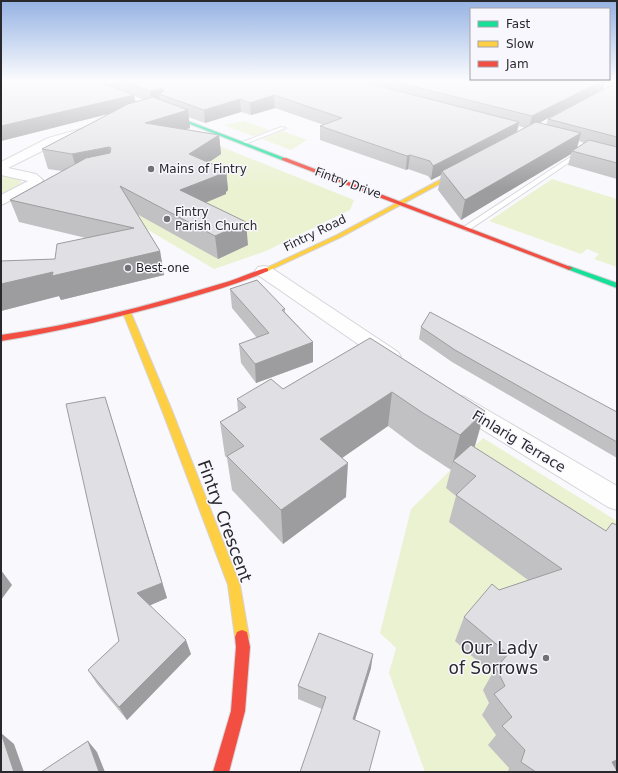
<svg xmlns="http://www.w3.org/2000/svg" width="618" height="773" viewBox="0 0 618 773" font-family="'DejaVu Sans',sans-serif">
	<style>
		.green { fill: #ebf2d2 }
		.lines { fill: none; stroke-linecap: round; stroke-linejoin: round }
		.lane-casing { stroke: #d5d4d8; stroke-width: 2 }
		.street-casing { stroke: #d5d4d8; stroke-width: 2 }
		.fast-casing { stroke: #d5d4d8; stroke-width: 2 }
		.slow-casing { stroke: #d5d4d8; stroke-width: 2 }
		.jam-casing { stroke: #d5d4d8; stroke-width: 2 }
		.lane { fill: #fefeff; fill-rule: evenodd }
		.street { fill: #fefeff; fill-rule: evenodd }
		.fast { fill: #16e098; fill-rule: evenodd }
		.slow { fill: #ffcf43; fill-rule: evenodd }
		.jam { fill: #f24e42; fill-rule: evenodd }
		.wall { fill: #c1c0c3; fill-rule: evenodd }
		.shaded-wall { fill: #9d9c9f }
		.building { fill: #e0dfe3; stroke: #9d9c9f }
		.poi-dot { fill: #727176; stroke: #f8f7fe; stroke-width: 1.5 }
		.labels { text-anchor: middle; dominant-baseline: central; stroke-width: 3; stroke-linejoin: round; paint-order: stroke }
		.far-poi-label { font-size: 12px; fill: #29282d; stroke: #f8f7fe; text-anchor: start }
		.far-street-label { font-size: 12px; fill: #29282d; stroke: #f8f7fe }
		.street-label { font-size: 14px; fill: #29282d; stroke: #f8f7fe }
		.near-street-label { font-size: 17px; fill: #29282d; stroke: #f8f7fe }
		.near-poi-label { font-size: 17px; fill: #29282d; stroke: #f8f7fe; text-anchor: end }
	</style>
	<rect width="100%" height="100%" fill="#f9f8fd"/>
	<path class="green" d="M244,121l25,9 -16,6 -29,-11z
		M283,131l24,9 -16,10 -29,-11z
		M212,143l142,57 -4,10 -84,41 -52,18 -111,-66z
		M1,175l19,4 1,4 -20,11z
		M552,179l65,20v68l-23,-8 5,-5 -12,-5 -6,5 -92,-33z
		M483,438l134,83v251h-192l-36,-99 7,-25 -16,-15 31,-124z"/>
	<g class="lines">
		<g class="lane-casing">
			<path id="lane" d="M281,127l5,1 -41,16 -5,-1z
				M584,148l3,2 -1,1 -117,79 -3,1 -4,-3z"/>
		</g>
		<g class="street-casing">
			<path id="street" d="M575,80h16l26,5v6l-41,-9z
				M92,126l4,1 2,2 -2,2 -40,13 -48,24 28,6 7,6 -6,8 -36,17v-10l27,-14 -27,-6v-13l47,-24z
				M264,266l6,1 128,85 3,5 -3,5 -7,2 -7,-2 -126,-87 -3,-4 3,-4z
				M457,395l8,2 152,89v24l-9,-3 -159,-98 -3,-6 3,-6z"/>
		</g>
		<g class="fast-casing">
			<path id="fast" d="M77,80h4l206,79 -5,1z
				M569,266l48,17v5l-50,-19 -2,-1z"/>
		</g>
		<g class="slow-casing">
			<path id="slow" d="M464,167l5,1 -128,69 -73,34 -2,1 -4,-2 75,-35z
				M124,311h3l4,2 42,100 67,172 9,52 -2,5 -5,2 -5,-2 -2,-5 -7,-52 -65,-172 -40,-100z"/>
		</g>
		<g class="jam-casing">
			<path id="jam" d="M282,158h4l287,110 -4,2 -2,-1 -285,-109z
				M266,268l2,1v2c-27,12 -55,20 -83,28 -61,17 -122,32 -184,42v-6c74,-10 147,-29 219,-51 16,-4 31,-12 46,-16z
				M242,630l5,2 3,15 -5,64 -16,61h-16l18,-61 5,-64 -1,-10 2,-5z"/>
		</g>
		<use href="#lane" class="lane"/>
		<use href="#street" class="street"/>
		<use href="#fast" class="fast"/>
		<use href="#slow" class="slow"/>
		<use href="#jam" class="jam"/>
	</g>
	<path class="wall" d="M1,80h616v99l-49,-14 3,-11 -110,66 -23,-30 3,-15 -10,5 -3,-4 -20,-7 -2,1 -86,-30v-14l4,-1 -49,-17 -24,7 -10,-3 -36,11 -17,-6 2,11 -4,1 33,6 2,19 -12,8 17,8 2,20 -2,2v2l-21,9 43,42 -30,14 -81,-45 23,37 4,24 -103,25 -2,-4 -58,15v-50l54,-2 31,-21 -67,-16 -9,-22 52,-29 -14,-2 -6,-20 69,-36 -110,28zM606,81l11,1 -69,37 -2,6 -6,-2zM134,96l10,4 -9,2zM519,126l6,2 -8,4zM579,141l5,2 -7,5z
		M230,289l55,20v3l28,30v20l-57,21 -15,-20 -2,-19 18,-6 -25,-30z
		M421,327l196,85v46l-165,-96 -33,-23z
		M370,338l105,108 -1,1 132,84 11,-6v242l-1,1 1,4h-109l1,-4 -21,-23 8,-10 -14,-20 7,-12 -6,-13 9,-16 -37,-33 9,-24 35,-27 29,-10 -79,-58 7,-26 -10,-8 5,-19v1l-35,-23 -28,-21 -46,32 4,39 -63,47 -51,-54 -5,-32 -2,-2 -5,-34 18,-11 -1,-12 46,-10z
		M105,397l62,201 -17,7 41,49 -64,66 -30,-36 -9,-14 31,-29z
		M371,668l-16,52 -33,-11 -24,-10v-13z"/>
	<path class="shaded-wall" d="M604,80h2l-3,10 -74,38 3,-12z
		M162,88l2,8 -5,-2 1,7 -8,2 -2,-12z
		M134,95l2,12 -135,34v-15z
		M274,95l1,13 -24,7 -1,-12z
		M240,99l1,13 -36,11 -1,-13z
		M188,110l2,18 -41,13 -4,-18z
		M519,122l-3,13 -74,36 -1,4 -10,5 2,-14z
		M581,133l-5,18h-4l-1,3 -110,66 4,-20z
		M219,135l2,19 -29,20 -3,-20z
		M109,147l5,19 -36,8 -6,-20z
		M410,155l-2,14 -2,1 1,-14z
		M226,170l2,20 -2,2v2l-43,18 -3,-22z
		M246,222l2,23 -30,14 -3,-23z
		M160,251l4,24 -103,25 -2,-4 -58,15v-27l52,-12z
		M313,342v20l-57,21 -1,-19z
		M392,392l-4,34 -69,48 1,-35z
		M105,397l62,201 -23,10 -7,-15z
		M485,411l-10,35 -18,18 -4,-3 -2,9 9,-35z
		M348,463l-2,34 -63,47 -2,-34z
		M1,570l11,15 -11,15z
		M186,640l5,14 -64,66 -8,-13z
		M373,654l-2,14 -20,64 2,-13z
		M1,733l13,11 10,28h-10z
		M88,741l9,11 8,20h-6z
		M617,760v7l-5,4v-9z"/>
	<path class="building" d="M1,80h92l41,15 -133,31z
		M119,80h236l164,42 -86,44 -3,-5 -20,-6 -3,1 -87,-30 22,-8 -68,-23 -24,8 -10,-4 -36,11 -45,-16 5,-3 -2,-3 -12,3z
		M388,80h216l-72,36z
		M617,82v55l-69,-18z
		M153,97l35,13 -43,13 74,12 -30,19 37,16 -5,2 3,1 -44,17 66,32 -31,14 -95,-50 40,65 -108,25 1,-4 -52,12v-23l54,-2 2,-15 77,-16 -124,-28 76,-42 24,-5 1,-5 -2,-1 -37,7 -30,-5 86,-45z
		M536,122l45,11 -116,67 -23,-29z
		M589,140l28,7v16l-45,-12z
		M257,280l28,29 -3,1 31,32 -58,22 -16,-20 30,-11 -39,-44z
		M430,312l187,100v30l-162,-92 -34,-23z
		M370,338l115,73 -25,24 -37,-22 -31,-21 -72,47 28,24 -67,47 -54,-54 17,-10 -24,-24 26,-15 -9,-8 34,-20 12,10z
		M105,397l57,186 -25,10 49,47 -67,67 -31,-37 31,-29 -53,-237z
		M471,445l135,86 6,-8 5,2v235l-5,2 5,9v1h-81l-15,-10 4,-12 -23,-24 10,-9 -18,-23 11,-8 -9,-18 12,-14 -44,-37 28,-33 7,6 63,-21 -106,-74 20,-19 -23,-15z
		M319,633l54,21 -20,65 27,12 -11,41h-69l26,-75 -28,-11z
		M1,733l13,39h-13z
		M88,741l11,31h-58z"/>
	<linearGradient id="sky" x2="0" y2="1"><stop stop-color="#95b2e3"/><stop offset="0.43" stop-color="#fcfcfe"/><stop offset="1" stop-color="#fcfcfe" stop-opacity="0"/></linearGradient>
	<rect width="618" height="188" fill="url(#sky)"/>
	<g class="poi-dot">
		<circle cx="151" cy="169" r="4"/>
		<circle cx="167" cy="219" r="4"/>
		<circle cx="128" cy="268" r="4"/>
		<circle cx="546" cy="658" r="4"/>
	</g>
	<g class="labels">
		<g class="far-poi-label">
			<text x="159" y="169">Mains of Fintry</text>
			<text x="175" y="212">Fintry<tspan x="175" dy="14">Parish Church</tspan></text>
			<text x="136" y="268">Best-one</text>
		</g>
		<g class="far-street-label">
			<text transform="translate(348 183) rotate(20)">Fintry Drive</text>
			<text transform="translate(315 233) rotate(-26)">Fintry Road</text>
		</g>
		<g class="street-label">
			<text transform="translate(519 441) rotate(31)">Finlarig Terrace</text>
		</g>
		<g class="near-street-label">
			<text transform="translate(225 521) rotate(70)">Fintry Crescent</text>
		</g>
		<g class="near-poi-label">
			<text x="538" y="648">Our Lady<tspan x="538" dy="20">of Sorrows</tspan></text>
		</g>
	</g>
	<rect width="618" height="773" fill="none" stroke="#29282d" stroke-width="4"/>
	<rect x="470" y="8" width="140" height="72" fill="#f8f7fe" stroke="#a5a4aa"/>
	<rect x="478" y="21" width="20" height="6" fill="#16e098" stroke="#a5a4aa"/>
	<text x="506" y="28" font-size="12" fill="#29282d">Fast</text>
	<rect x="478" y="41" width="20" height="6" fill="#ffcf43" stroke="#a5a4aa"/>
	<text x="506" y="48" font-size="12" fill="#29282d">Slow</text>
	<rect x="478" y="61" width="20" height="6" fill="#f24e42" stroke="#a5a4aa"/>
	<text x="506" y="68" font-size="12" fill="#29282d">Jam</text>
</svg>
